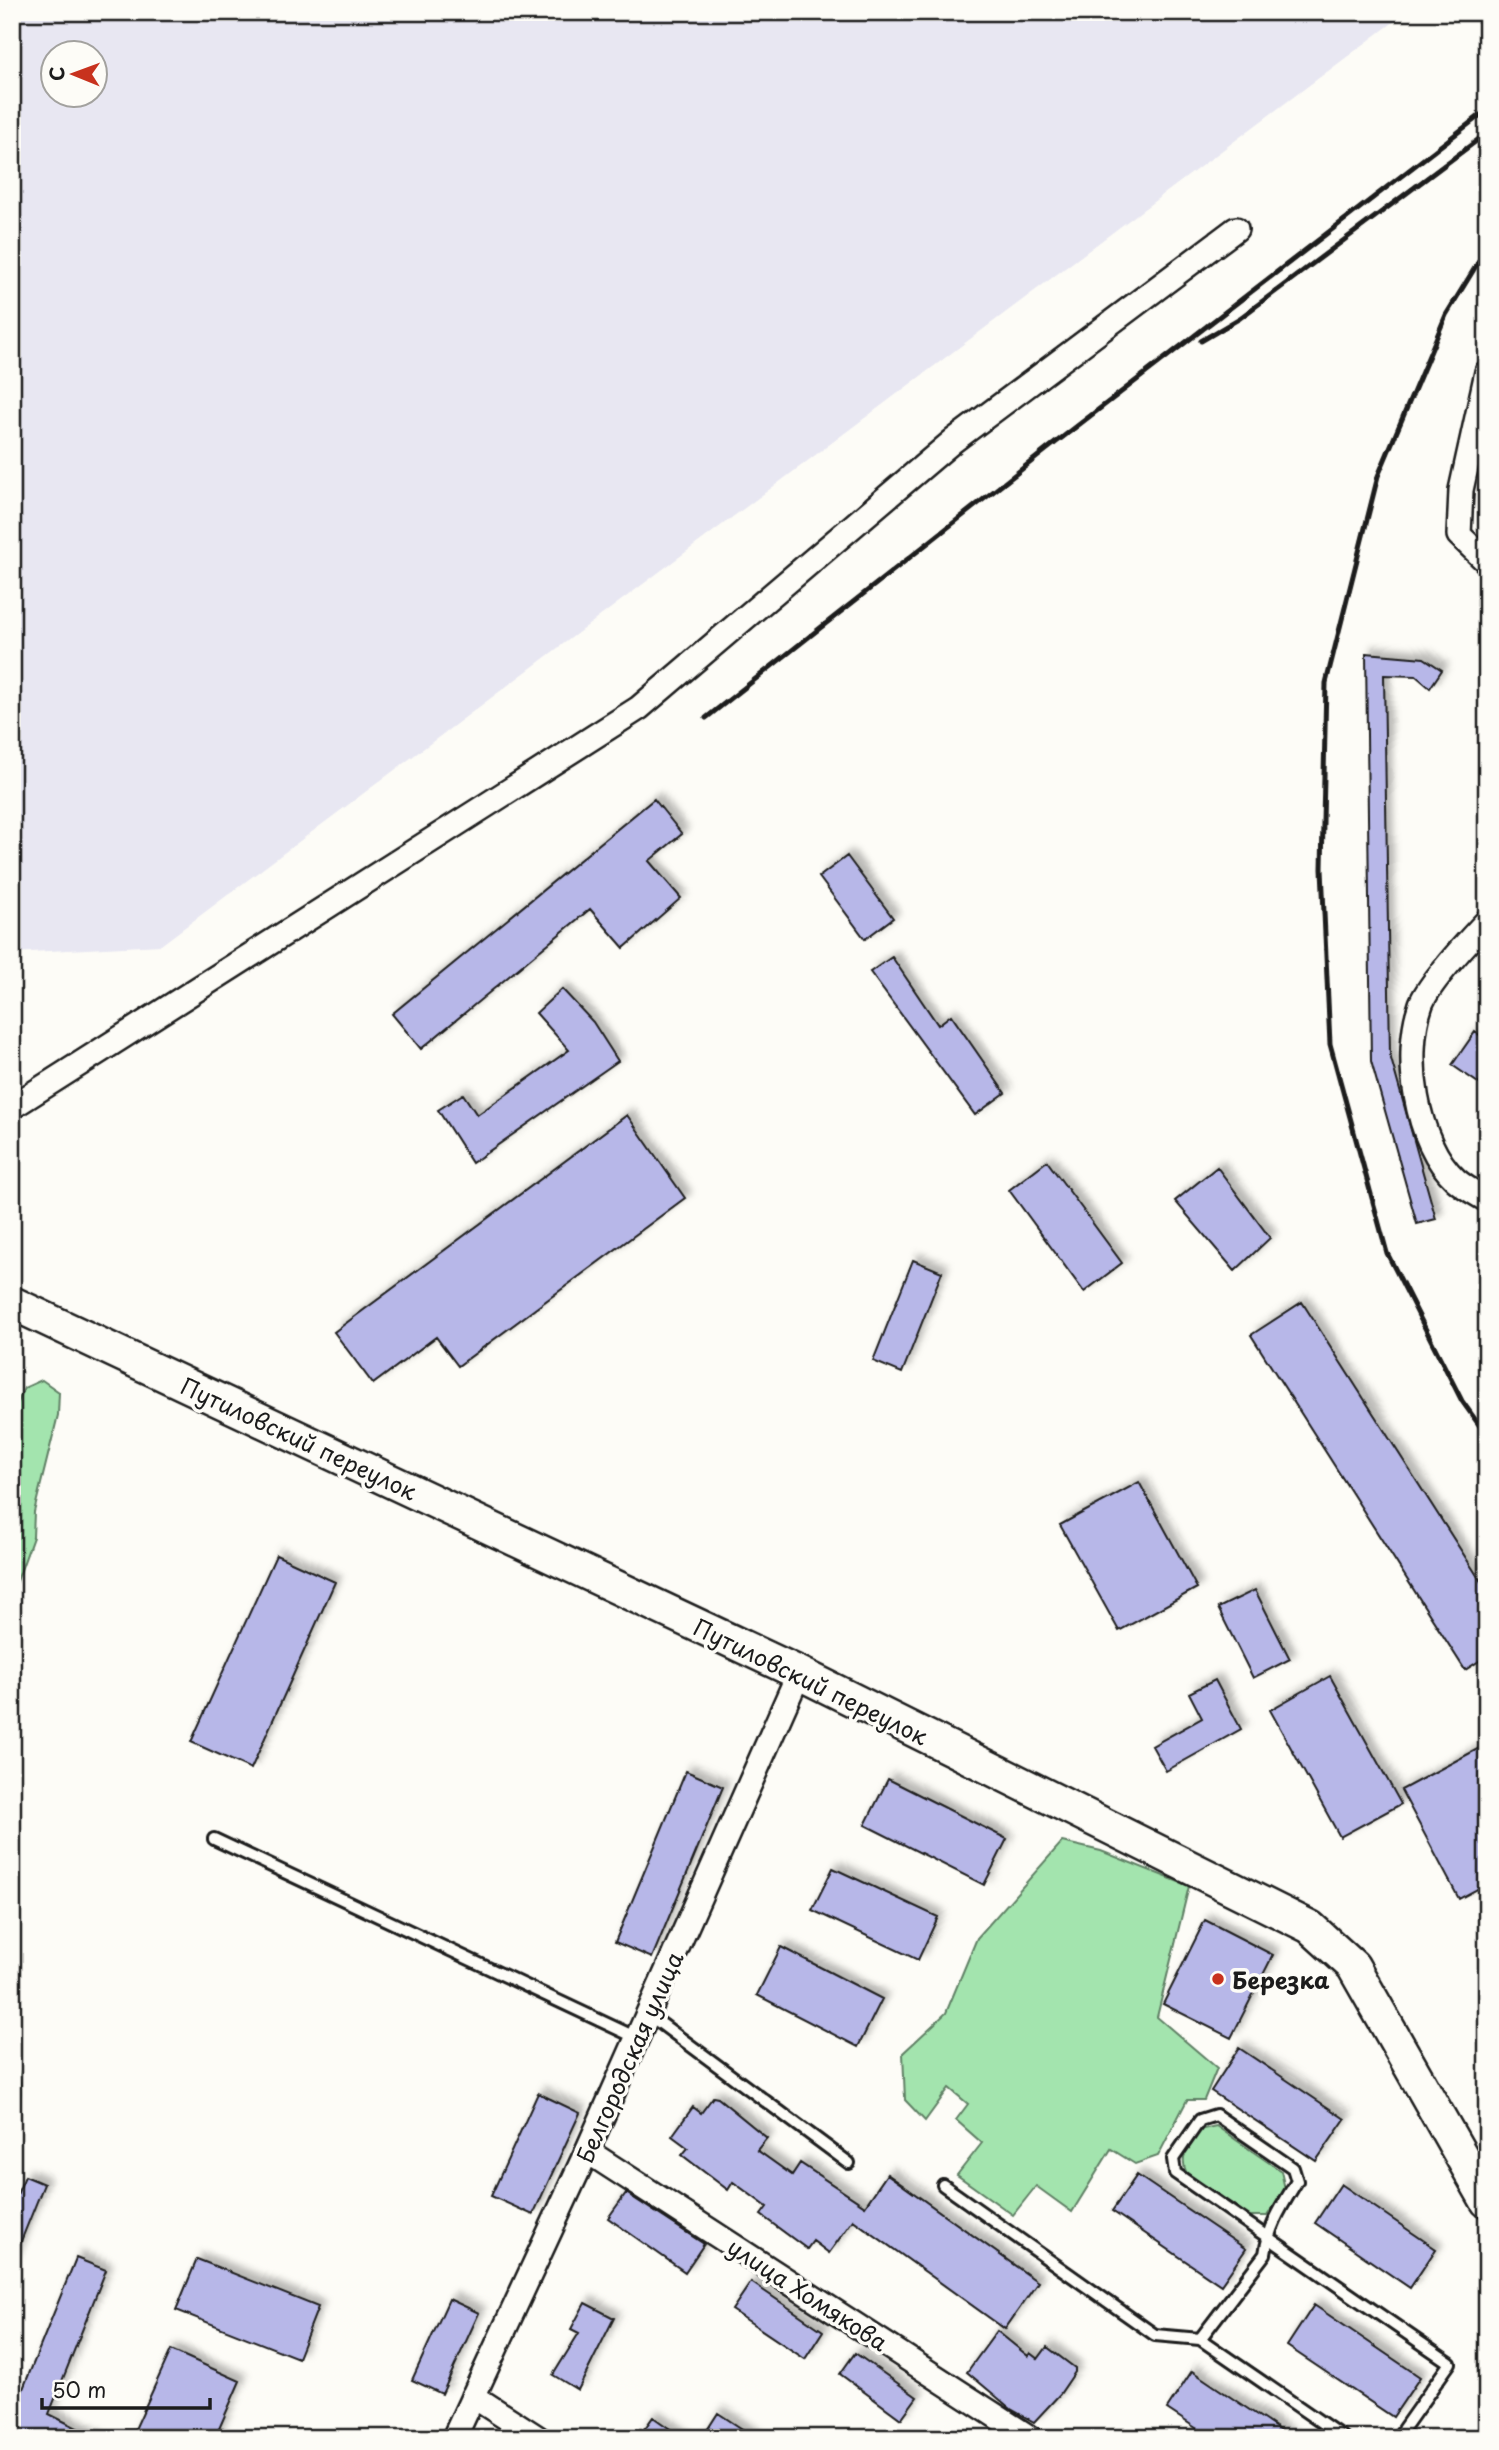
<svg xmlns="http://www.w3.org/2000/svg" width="1499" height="2450" viewBox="0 0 1499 2450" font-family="'Playpen Sans',sans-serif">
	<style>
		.built { fill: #e8e7f2; fill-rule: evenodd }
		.green { fill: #a3e4ae; stroke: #608065; stroke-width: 2 }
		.building { fill: #b7b7e8; stroke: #1c1c1c; stroke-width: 2; filter: url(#shadow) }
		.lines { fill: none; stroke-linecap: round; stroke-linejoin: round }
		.service-casing { stroke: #1c1c1c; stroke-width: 16 }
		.minor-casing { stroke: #1c1c1c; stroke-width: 28 }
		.secondary-casing { stroke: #1c1c1c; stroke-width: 37 }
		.service { stroke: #fdfcf7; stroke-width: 10 }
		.minor { stroke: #fdfcf7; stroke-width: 23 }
		.secondary { stroke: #fdfcf7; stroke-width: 32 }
		.rail { stroke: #1c1c1c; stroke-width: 5 }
		.poi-dot { fill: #c8321e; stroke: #fdfcf7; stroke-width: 2.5 }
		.labels { text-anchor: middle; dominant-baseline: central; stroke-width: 7; stroke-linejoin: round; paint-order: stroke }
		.street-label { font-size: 23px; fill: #1c1c1c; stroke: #fdfcf7 }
		.poi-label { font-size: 23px; font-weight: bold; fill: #1c1c1c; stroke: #fdfcf7; text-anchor: start }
	</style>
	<defs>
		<filter id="shadow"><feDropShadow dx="6" dy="-6" stdDeviation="3.5" flood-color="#0004"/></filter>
	</defs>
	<rect width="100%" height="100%" fill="#fdfcf7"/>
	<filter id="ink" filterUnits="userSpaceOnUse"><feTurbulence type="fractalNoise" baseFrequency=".0143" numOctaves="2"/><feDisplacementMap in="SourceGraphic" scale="14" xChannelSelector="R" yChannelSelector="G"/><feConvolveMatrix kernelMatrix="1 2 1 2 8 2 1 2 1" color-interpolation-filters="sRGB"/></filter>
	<g filter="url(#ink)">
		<path class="built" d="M12,12h1395l-1246,933 -149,8zM52,52h42v42h-42z"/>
		<path class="green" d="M42,1380l17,12 -1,23 -24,97 -1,25 -21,58v-178l12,-29z
			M1062,1842l39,9 88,35 -32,131 60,51 -13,32h-17l-29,56 -23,8 -24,-15 -39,63 -36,-26 -23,29 -56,-40 25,-32 -26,-23 12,-16 -19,-16 -24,33 -20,-21 -2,-47 43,-40 31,-75z
			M12,2057c13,25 9,49 0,76z
			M1216,2126l65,45 4,18 -18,27h-17l-63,-42c-9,-18 2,-29 12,-44z"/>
		<path class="building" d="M1366,653l58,5 18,12 -12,18 -14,-12 -32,-1 6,380 46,164 -19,5 -46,-163z
			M654,799l28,35 -33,27 32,37 -57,50 -34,-39 -169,140 -29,-35z
			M847,856l46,62 -28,21 -46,-62z
			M892,957l46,68 13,-10 54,78 -30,22 -105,-143z
			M562,989l31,33 25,39 -146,102 -34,-53 25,-16 14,21 92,-65 -33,-37z
			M1475,1032l12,8v49l-35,-24z
			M627,1115l58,83 -227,168 -22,-29 -63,47 -39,-52z
			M1047,1161l75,102 -38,29 -75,-102z
			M1217,1167l53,71 -35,33 -60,-70z
			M913,1260l29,12 -40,101 -29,-12z
			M1302,1302l185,289v65l-22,14 -214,-335z
			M1139,1482l58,106 -78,43 -59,-106z
			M276,1555l59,27 -84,187 -60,-27z
			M1255,1590l35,69 -37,19 -35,-70z
			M1330,1676l71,128 -61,33 -70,-127z
			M1215,1680l26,49 -75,42 -14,-25 50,-28 -13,-25z
			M1487,1744v140l-28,15 -58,-109z
			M686,1771l37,16 -71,171 -37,-16z
			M888,1779l119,60 -23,46 -119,-60z
			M833,1868l105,49 -20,43 -106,-50z
			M1205,1920l68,35 -42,83 -68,-34z
			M781,1947l101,52 -24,48 -101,-52z
			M1239,2048l106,71 -29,42 -105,-70z
			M538,2093l42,20 -47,102 -42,-19z
			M713,2097l5,1 49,40 -10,12 35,25 8,-12 65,43 22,-32 151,108 -33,47 -152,-109 -24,33 -16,-12 -6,8 -46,-34 6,-8 -34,-25 -5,8 -46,-35 6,-7 -16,-12 21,-29 8,6z
			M1137,2175l109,74 -25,36 -109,-74z
			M25,2176l19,8 -31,77 -1,-55z
			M1341,2184l95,65 -26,39 -95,-65z
			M626,2193l78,51 -19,28 -77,-54z
			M76,2258l30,12 -57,144 48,24h-85v-22z
			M197,2259l121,48 -20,51 -122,-48z
			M751,2282l72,49 -18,28 -73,-49z
			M449,2299l30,14 -37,81 -30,-14z
			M585,2303l29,15 -36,72 -25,-15 26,-42 -8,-4z
			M1314,2305l106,72 -27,40 -106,-71z
			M997,2331l31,25 2,-3 8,6 9,-12 28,21v4l-15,22 -26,28 -23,-13 -44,-37z
			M171,2350l69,31 -25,57h-84z
			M855,2353l62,44 -16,22 -61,-45z
			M1192,2371l99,67h-80l-44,-29z
			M718,2413l38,25h-54z
			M653,2417l30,21h-45z"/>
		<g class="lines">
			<g class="service-casing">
				<path id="service" d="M214,1839l423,199
					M648,2014l201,149
					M943,2185l212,150 45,4 65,-85c4,-29 17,-48 32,-73l-4,-13 -77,-53 -16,5 -27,39 2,14c92,64 183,127 275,190l-53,75
					M1200,2339l144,99"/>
			</g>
			<g class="minor-casing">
				<path id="minor" d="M1487,372l-26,118 -2,45 28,27
					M1487,921c-17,18 -58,62 -66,83 -18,50 -6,139 35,176 9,8 21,14 31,20
					M12,1107l627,-399 314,-267 283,-212
					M587,2151l443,287
					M473,2396l65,42
					M454,2438l133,-287 212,-478"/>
			</g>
			<g class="secondary-casing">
				<path id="secondary" d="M12,1303l787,370 511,254 43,39 134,235"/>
			</g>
			<use href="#service" class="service"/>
			<use href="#minor" class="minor"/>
			<use href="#secondary" class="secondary"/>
			<path class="rail" d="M1487,248l-41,67 -68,161 -52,207 -4,186 8,175 57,209 75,148 25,35
				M1201,341l39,-23 247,-185
				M706,718l340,-268 441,-340"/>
		</g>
	</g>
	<circle class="poi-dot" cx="1218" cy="1979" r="7"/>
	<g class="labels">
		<g class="street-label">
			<text transform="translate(299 1438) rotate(25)">Путиловский переулок</text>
			<text transform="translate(811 1681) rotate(26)">Путиловский переулок</text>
			<text transform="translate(629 2057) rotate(-66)">Белгородская улица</text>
			<text transform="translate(808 2294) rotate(33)">улица Хомякова</text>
		</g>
		<g class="poi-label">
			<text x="1232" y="1979">Березка</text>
		</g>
	</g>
	<rect width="1499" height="2450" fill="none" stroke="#fdfcf7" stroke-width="42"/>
	<rect x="21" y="21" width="1457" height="2408" fill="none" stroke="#1c1c1c" stroke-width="2.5" filter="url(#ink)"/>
	<g transform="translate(74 74) rotate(271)"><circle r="33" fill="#fdfcf7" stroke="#a3a29f" stroke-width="2"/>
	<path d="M0-5L12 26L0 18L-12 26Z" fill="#c8321e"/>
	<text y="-10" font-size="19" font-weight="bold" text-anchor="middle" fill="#1c1c1c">С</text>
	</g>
	<path d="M42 2398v10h168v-10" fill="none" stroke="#1c1c1c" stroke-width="3.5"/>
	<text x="52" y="2398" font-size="21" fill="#1c1c1c" stroke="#fdfcf7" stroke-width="5" paint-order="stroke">50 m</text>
</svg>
